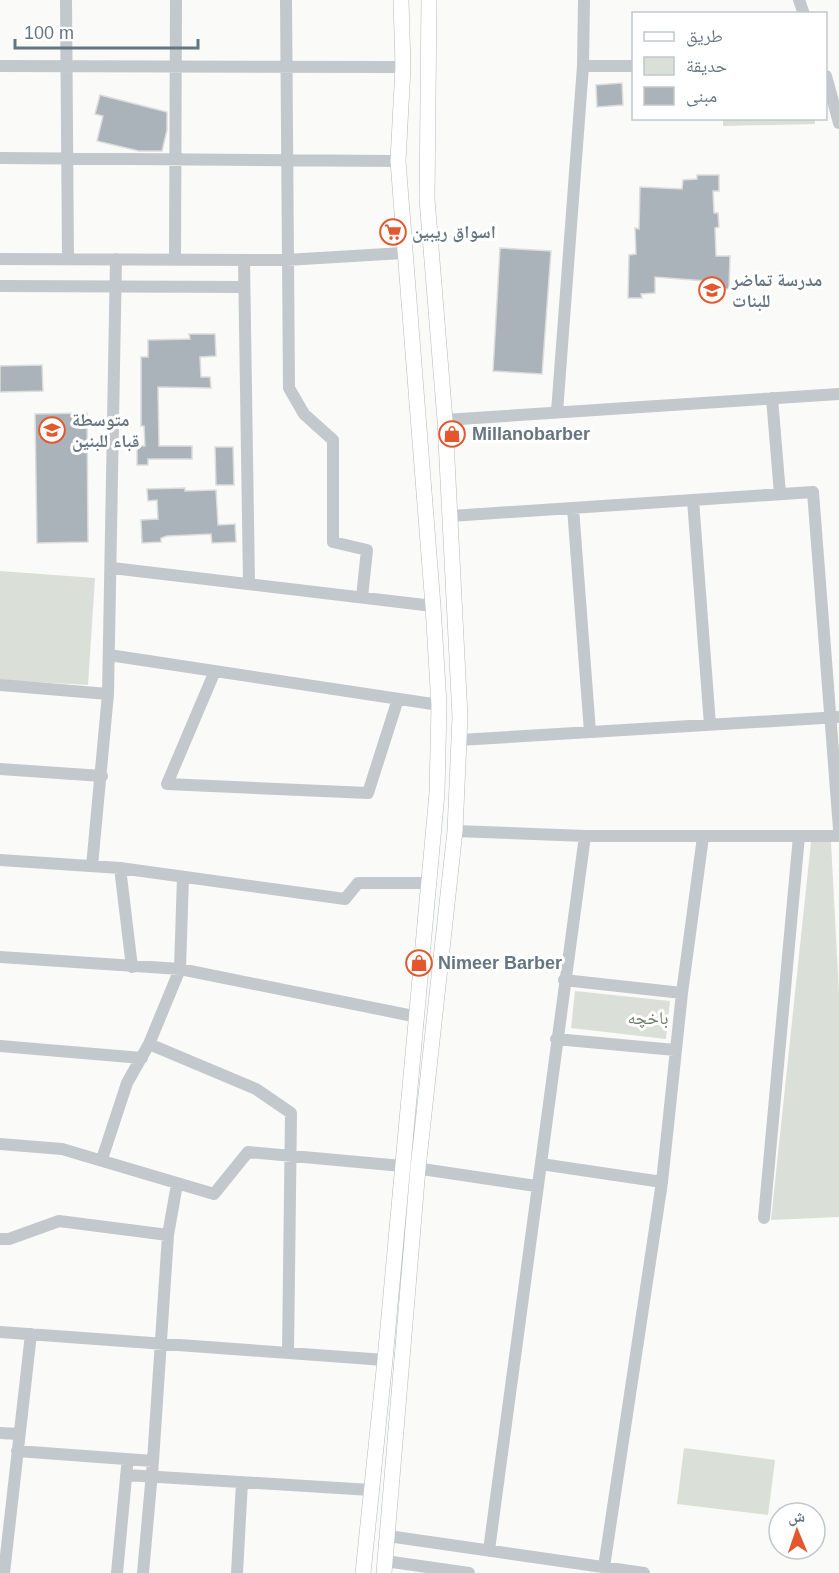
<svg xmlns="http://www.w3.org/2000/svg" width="839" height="1573" viewBox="0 0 839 1573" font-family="Helvetica,'Noto Naskh Arabic',sans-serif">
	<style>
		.green { fill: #dadfd7 }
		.building { fill: #aab3b9; stroke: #dcdcda; stroke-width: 1.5 }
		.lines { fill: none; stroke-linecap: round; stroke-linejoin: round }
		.major-casing { stroke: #b5babe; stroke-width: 16 }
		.minor { stroke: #c3c8cc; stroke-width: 12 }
		.major { stroke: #fff; stroke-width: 15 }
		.labels { text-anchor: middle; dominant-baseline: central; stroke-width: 6; stroke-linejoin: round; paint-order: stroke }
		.poi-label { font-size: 18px; font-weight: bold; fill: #657683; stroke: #fff; text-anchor: start }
		.park-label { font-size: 18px; fill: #687a64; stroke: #fff }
	</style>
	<rect width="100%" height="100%" fill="#fafaf8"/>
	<path class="green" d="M723,119h92v5l-92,2z
		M0,571l95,7 -7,107 -88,-5z
		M811,842h20l8,152v223l-68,3z
		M575,991l95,10 -4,38 -95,-11z
		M684,1448l91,12 -7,55 -91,-11z"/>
	<path class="building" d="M622,83l1,22 -26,2 -1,-22z
		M100,95l67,17v18l-5,21h-23l-42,-10 6,-25 -8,-2z
		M697,175h22v16h-6l1,22h4l1,14 -4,1 1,28h14l-1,33h-23v-8l-51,-4v16l-14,1 1,4h-14l1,-43 7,-1 -1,-26 4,1 1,-42 42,2 1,-9 14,-1z
		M500,248l51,3 -9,123 -49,-3z
		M189,334h26l1,22 -16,1 1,20h9l1,11 -53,-1 1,59h33v13h-44v6h-11v-19h8l-1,-20h-3v-69h7v-17l42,-1z
		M42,365l1,26 -43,1v-26z
		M87,413l1,129 -51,1 -2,-129z
		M215,447h18l1,38h-18z
		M185,488v3l31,-1 2,35 17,-1 1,18 -24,1 -1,-9 -44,2 -6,2v4l-19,1 -1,-23 17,-1 -1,-19 -9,1 -1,-12z"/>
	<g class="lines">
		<g class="major-casing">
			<path id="major" d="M363,1573l22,-213 52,-567 2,-88 -6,-99 -35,-445 5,-94 -2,-67
				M384,1573l34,-405 37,-337 5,-114 -15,-297 -18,-221 2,-199"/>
		</g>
		<path class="minor" d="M66,0l2,259
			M286,0l3,388 15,26 29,26v102l34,8 -5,47
			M799,0l5,14
			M0,66l403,1
			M583,66h51
			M826,76l13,47
			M0,158l398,3
			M0,259l286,1 117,-7
			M175,260l1,-260
			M244,260l5,323
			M0,286l244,1
			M772,398l8,96
			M557,412l26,-346 1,-66
			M445,420l394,-26
			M693,500l17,225
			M573,508l17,224
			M451,516l362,-24 26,337
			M112,568l321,38
			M109,655l330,50
			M215,671l-48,113 201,9 30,-94
			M0,685l108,9
			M459,740l380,-23
			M0,769l102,7
			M455,831l130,5h254
			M0,860l120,8 12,99
			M92,866l16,-172 8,-435
			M120,868l225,31 13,-16h73
			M0,957l180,12 238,48
			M564,980l118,13
			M556,1039l119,11
			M149,1044l107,45 35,24 -3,240
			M0,1046l142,12
			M0,1144l62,5 152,45 34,-42 154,14 134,20
			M102,1159l25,-76 22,-39 31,-75 3,-92
			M541,1164l121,18
			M764,1218l35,-382
			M0,1239h9l50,-18 109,14
			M0,1332l385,28
			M0,1433l19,1
			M17,1451l136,10
			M126,1475l245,15
			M388,1536l256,37
			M489,1550l96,-714
			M385,1561l84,12
			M604,1567l58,-385 20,-189 21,-156
			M4,1573l27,-239
			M117,1573l10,-106
			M143,1573l10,-112 15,-226 9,-51
			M237,1573l5,-91"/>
		<use href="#major" class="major"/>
	</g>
	<defs>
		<g id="supermarket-ring" transform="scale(1.35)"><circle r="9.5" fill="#fff" stroke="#e4572e" stroke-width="1.5"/><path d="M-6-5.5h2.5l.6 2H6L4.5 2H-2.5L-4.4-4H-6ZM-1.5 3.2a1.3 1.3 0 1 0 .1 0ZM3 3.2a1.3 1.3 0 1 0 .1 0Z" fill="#e4572e"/></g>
		<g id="school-ring" transform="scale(1.35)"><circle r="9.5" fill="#fff" stroke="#e4572e" stroke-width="1.5"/><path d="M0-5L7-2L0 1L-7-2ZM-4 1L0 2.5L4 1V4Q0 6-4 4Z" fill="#e4572e"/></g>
		<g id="shop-ring" transform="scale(1.35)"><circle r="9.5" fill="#fff" stroke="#e4572e" stroke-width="1.5"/><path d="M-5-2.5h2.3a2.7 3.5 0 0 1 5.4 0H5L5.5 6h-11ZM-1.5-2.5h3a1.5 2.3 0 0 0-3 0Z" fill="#e4572e"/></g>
	</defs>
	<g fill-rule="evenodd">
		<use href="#supermarket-ring" x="393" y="232"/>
		<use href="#school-ring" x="712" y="290"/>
		<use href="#school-ring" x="52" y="430"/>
		<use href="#shop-ring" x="452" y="434"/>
		<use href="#shop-ring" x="419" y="963"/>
	</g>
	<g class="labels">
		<g class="poi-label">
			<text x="412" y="232">اسواق ريبين</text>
			<text x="732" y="280">مدرسة تماضر<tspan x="732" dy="21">للبنات</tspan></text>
			<text x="72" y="420">متوسطة<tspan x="72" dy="21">قباء للبنين</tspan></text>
			<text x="472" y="434">Millanobarber</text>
			<text x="438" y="963">Nimeer Barber</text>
		</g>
		<g class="park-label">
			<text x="648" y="1018">باخچە</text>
		</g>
	</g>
	<rect x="632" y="12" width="195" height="108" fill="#ffffff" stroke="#c1c8cd" stroke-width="1.5"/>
	<rect x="644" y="32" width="30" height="9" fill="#ffffff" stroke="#c1c8cd" stroke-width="1.5"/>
	<text x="686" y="42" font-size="18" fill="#657683">طريق</text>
	<rect x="644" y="57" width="30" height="18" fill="#dadfd7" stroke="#c1c8cd" stroke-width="1.5"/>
	<text x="686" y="72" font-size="18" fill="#657683">حديقة</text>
	<rect x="644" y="87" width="30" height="18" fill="#aab3b9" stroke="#c1c8cd" stroke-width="1.5"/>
	<text x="686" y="102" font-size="18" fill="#657683">مبنى</text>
	<g transform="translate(797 1531) rotate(358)"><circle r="28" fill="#ffffff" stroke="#c1c8cd" stroke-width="1.5"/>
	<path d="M0-4.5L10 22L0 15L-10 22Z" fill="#e4572e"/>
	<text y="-9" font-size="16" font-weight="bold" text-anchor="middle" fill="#657683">ش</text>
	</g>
	<path d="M15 39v9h183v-9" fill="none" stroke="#657683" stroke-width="3"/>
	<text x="24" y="39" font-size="18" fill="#657683" stroke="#ffffff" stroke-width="4.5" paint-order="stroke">100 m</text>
</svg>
